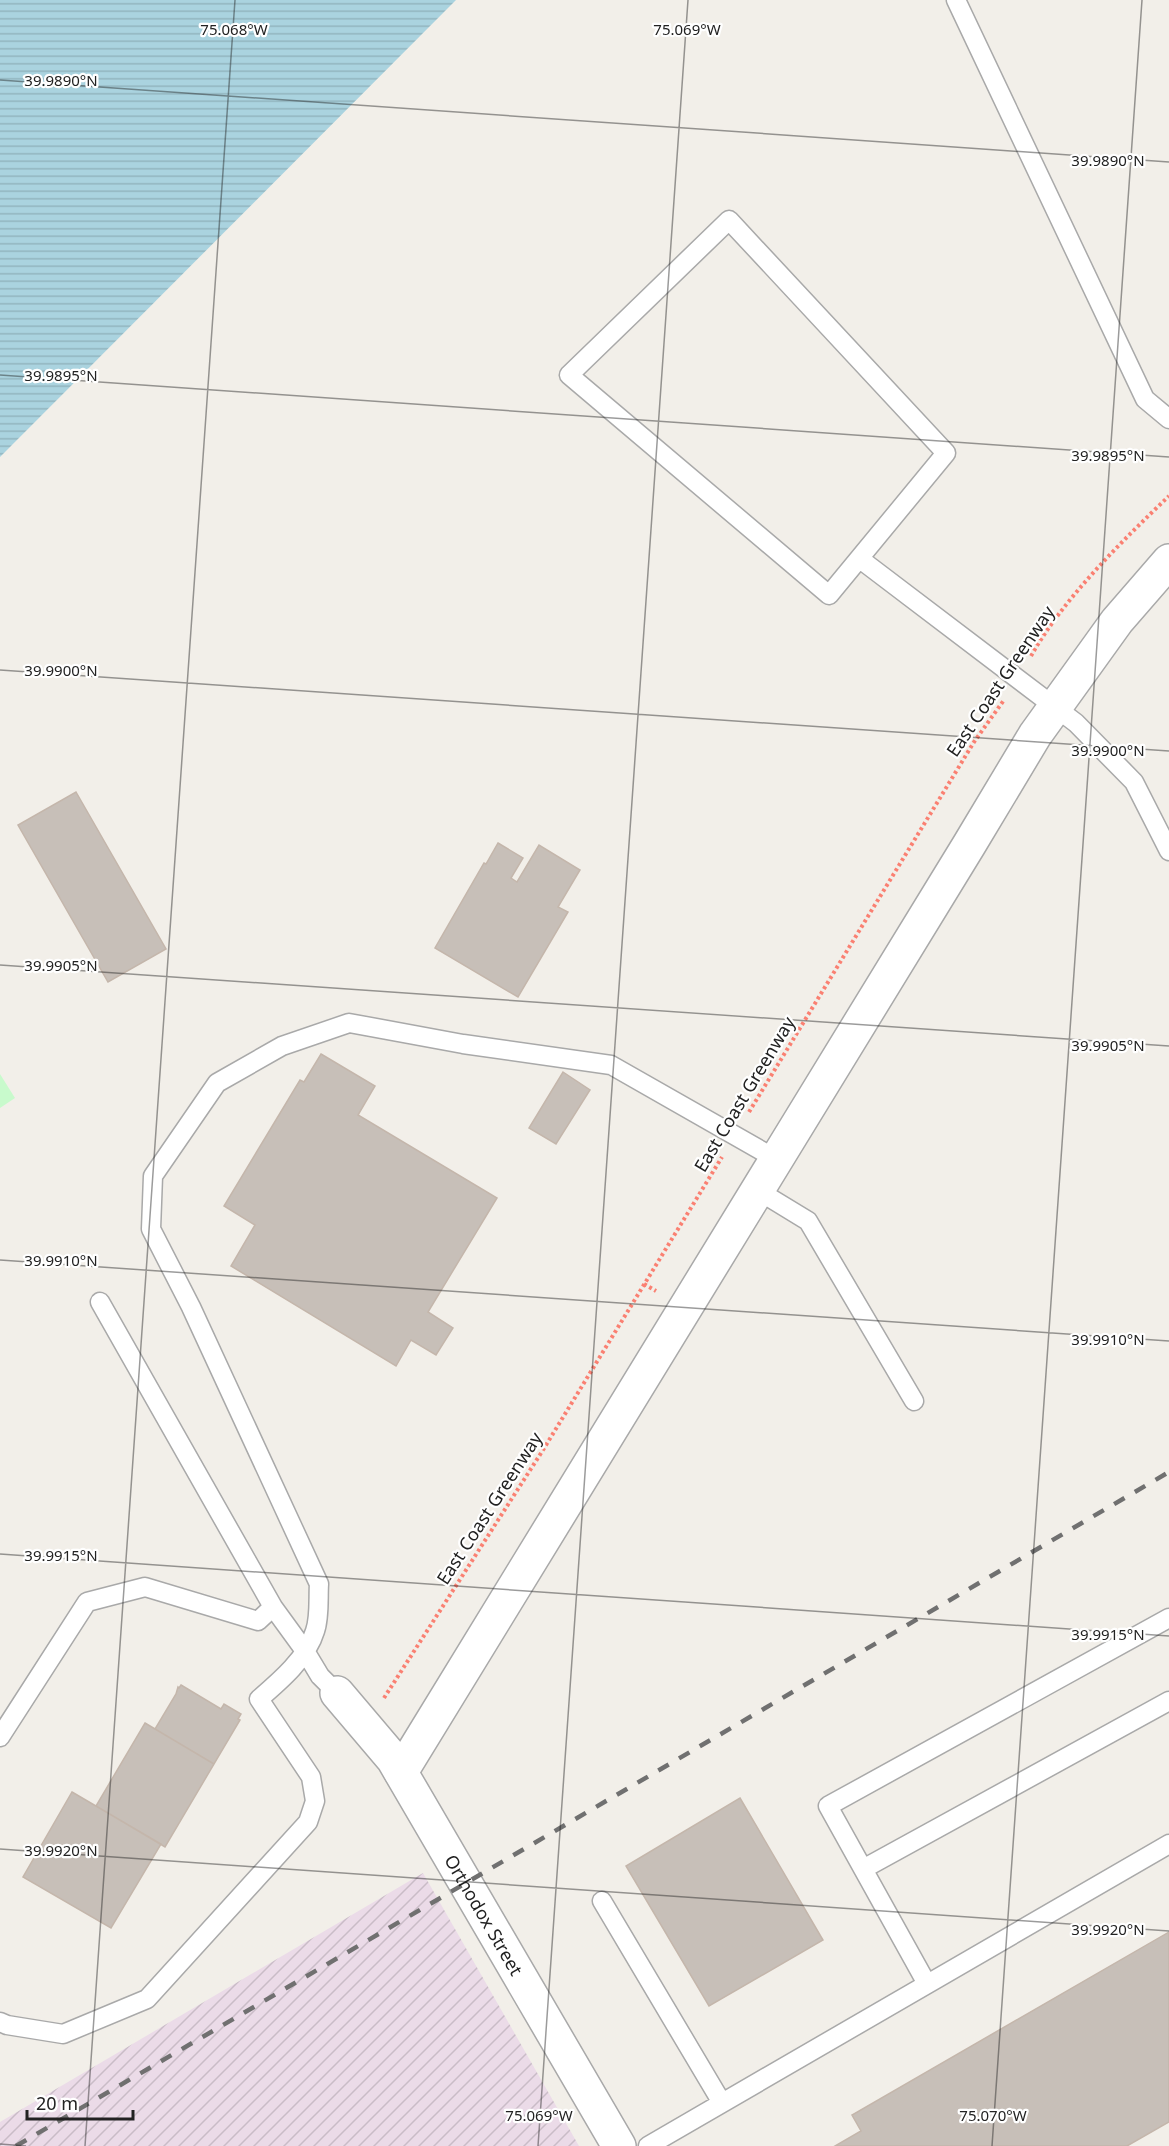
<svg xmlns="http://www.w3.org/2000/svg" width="1169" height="2146" viewBox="0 0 1169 2146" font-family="'Noto Sans',sans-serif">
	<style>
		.industrial { fill: url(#industrial-furrows) }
		.park { fill: #c8facc }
		.water { fill: url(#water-rules) }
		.building { fill: #c7bfb8; stroke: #c4b6ab; stroke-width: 1.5 }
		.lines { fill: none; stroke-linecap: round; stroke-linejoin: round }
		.lane-casing { stroke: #a9a9a9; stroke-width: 21 }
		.street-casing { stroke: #a9a9a9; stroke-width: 36 }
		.path { stroke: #fa8072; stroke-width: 4; stroke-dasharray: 3 3; stroke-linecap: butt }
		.lane { stroke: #fff; stroke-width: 18 }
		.street { stroke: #fff; stroke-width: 33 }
		.rail { stroke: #707070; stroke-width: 4.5; stroke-dasharray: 12 12; stroke-linecap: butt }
		.ticks { fill: none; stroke: #222; stroke-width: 1.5; stroke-opacity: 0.45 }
		.labels { text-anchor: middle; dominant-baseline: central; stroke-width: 4.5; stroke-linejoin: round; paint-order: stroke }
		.street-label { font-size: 18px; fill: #222; stroke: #fff }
		.ticks-label { font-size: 15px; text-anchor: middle; fill: #222; stroke: #fff; stroke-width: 4.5; stroke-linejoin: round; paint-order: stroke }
	</style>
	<defs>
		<pattern id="industrial-furrows" width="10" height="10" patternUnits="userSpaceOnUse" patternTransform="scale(1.5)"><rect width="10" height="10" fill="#ebdbe8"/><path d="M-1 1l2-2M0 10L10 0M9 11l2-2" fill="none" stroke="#c9bcc7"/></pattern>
		<pattern id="water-rules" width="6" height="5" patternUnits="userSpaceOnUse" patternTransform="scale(1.5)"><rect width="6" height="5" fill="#aad3df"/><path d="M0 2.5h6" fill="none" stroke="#92b5bf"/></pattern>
	</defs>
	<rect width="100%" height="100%" fill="#f2efe9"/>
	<path class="industrial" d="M423,1873l156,273h-579v-24z"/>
	<path class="park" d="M0,1074l15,24 -15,10z"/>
	<path class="water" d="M0,0h456l-456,457z"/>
	<path class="building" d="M76,792l90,157 -58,33 -90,-157z
		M498,843l25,15 -12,20 6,4 22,-37 41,25 -22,37 10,5 -50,85 -83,-49 49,-85 2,1z
		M321,1054l54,32 -17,29 139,83 -69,114 25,16 -17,27 -25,-15 -15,26 -165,-100 24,-41 -31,-19 76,-126 4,2z
		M563,1072l27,18 -34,54 -27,-16z
		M181,1685l40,24 3,-5 17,10 -3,5 2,1 -26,44 -59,-35 21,-35 2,-7 1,1z
		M145,1723l69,41 -49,83 -69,-41z
		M72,1792l89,52 -50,84 -88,-51z
		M740,1798l83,142 -114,66 -83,-140z
		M1169,1932v190l-42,24h-292l26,-15 -9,-16z"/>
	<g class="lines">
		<g class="lane-casing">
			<path id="lane" d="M956,0l189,399 24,20
				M729,220l217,233 -117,142 -260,-220z
				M860,559l216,164 58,59 35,69
				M757,1190l51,31 106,180
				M100,1302l173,305
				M0,1737l87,-135 58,-15 113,34 15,-14 32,44 15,25 17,17
				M863,1869l306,-168
				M602,1901l120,202
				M927,1984l-99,-178 341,-188
				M0,2022l7,3 56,9 84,-35 161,-177 7,-21 -4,-24 -52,-78c21,-18 48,-41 56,-68 5,-14 3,-33 4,-47l-128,-277 -40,-78 2,-53 64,-93 65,-37 67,-23 114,21 148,21 165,94
				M648,2146l521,-302"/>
		</g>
		<g class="street-casing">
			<g id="street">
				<path id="s1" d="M337,1693l56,66 226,387"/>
				<path d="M401,1772l568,-927 66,-110 82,-114 52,-60"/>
			</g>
		</g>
		<path class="path" d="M1031,656c32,-57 91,-115 138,-160
			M749,1112l225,-370 30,-42
			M644,1284l12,7
			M384,1698l159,-248 179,-293"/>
		<use href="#lane" class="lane"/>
		<use href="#street" class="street"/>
		<path class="rail" d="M16,2146l1153,-674"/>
	</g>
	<path class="ticks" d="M0,80l1169,82M0,375l1169,82M0,670l1169,81M0,965l1169,81M0,1260l1169,81M0,1554l1169,82M0,1849l1169,82M0,2144l26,2M85,2146l150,-2146M538,2146l150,-2146M992,2146l150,-2146"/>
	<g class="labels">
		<g class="street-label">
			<text transform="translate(1000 681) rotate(-56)">East Coast Greenway</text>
			<text transform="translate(744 1094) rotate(-59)">East Coast Greenway</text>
			<text transform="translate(489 1508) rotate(-57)">East Coast Greenway</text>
			<text stroke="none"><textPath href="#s1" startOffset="267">Orthodox Street</textPath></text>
		</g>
	</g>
	<g class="ticks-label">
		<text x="234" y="35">75.068°W</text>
		<text x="687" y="35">75.069°W</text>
		<text x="61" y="86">39.9890°N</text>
		<text x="1108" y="166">39.9890°N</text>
		<text x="61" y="381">39.9895°N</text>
		<text x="1108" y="461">39.9895°N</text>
		<text x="61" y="676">39.9900°N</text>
		<text x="1108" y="756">39.9900°N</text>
		<text x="61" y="971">39.9905°N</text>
		<text x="1108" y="1051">39.9905°N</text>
		<text x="61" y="1266">39.9910°N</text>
		<text x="1108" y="1345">39.9910°N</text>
		<text x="61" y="1561">39.9915°N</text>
		<text x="1108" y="1640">39.9915°N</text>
		<text x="61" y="1856">39.9920°N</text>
		<text x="1108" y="1935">39.9920°N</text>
		<text x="539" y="2121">75.069°W</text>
		<text x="993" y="2121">75.070°W</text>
	</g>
	<path d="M27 2110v9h106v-9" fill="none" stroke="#222222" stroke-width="3"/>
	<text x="36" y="2110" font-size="18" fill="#222222" stroke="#ffffff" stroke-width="4.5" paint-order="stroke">20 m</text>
</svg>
